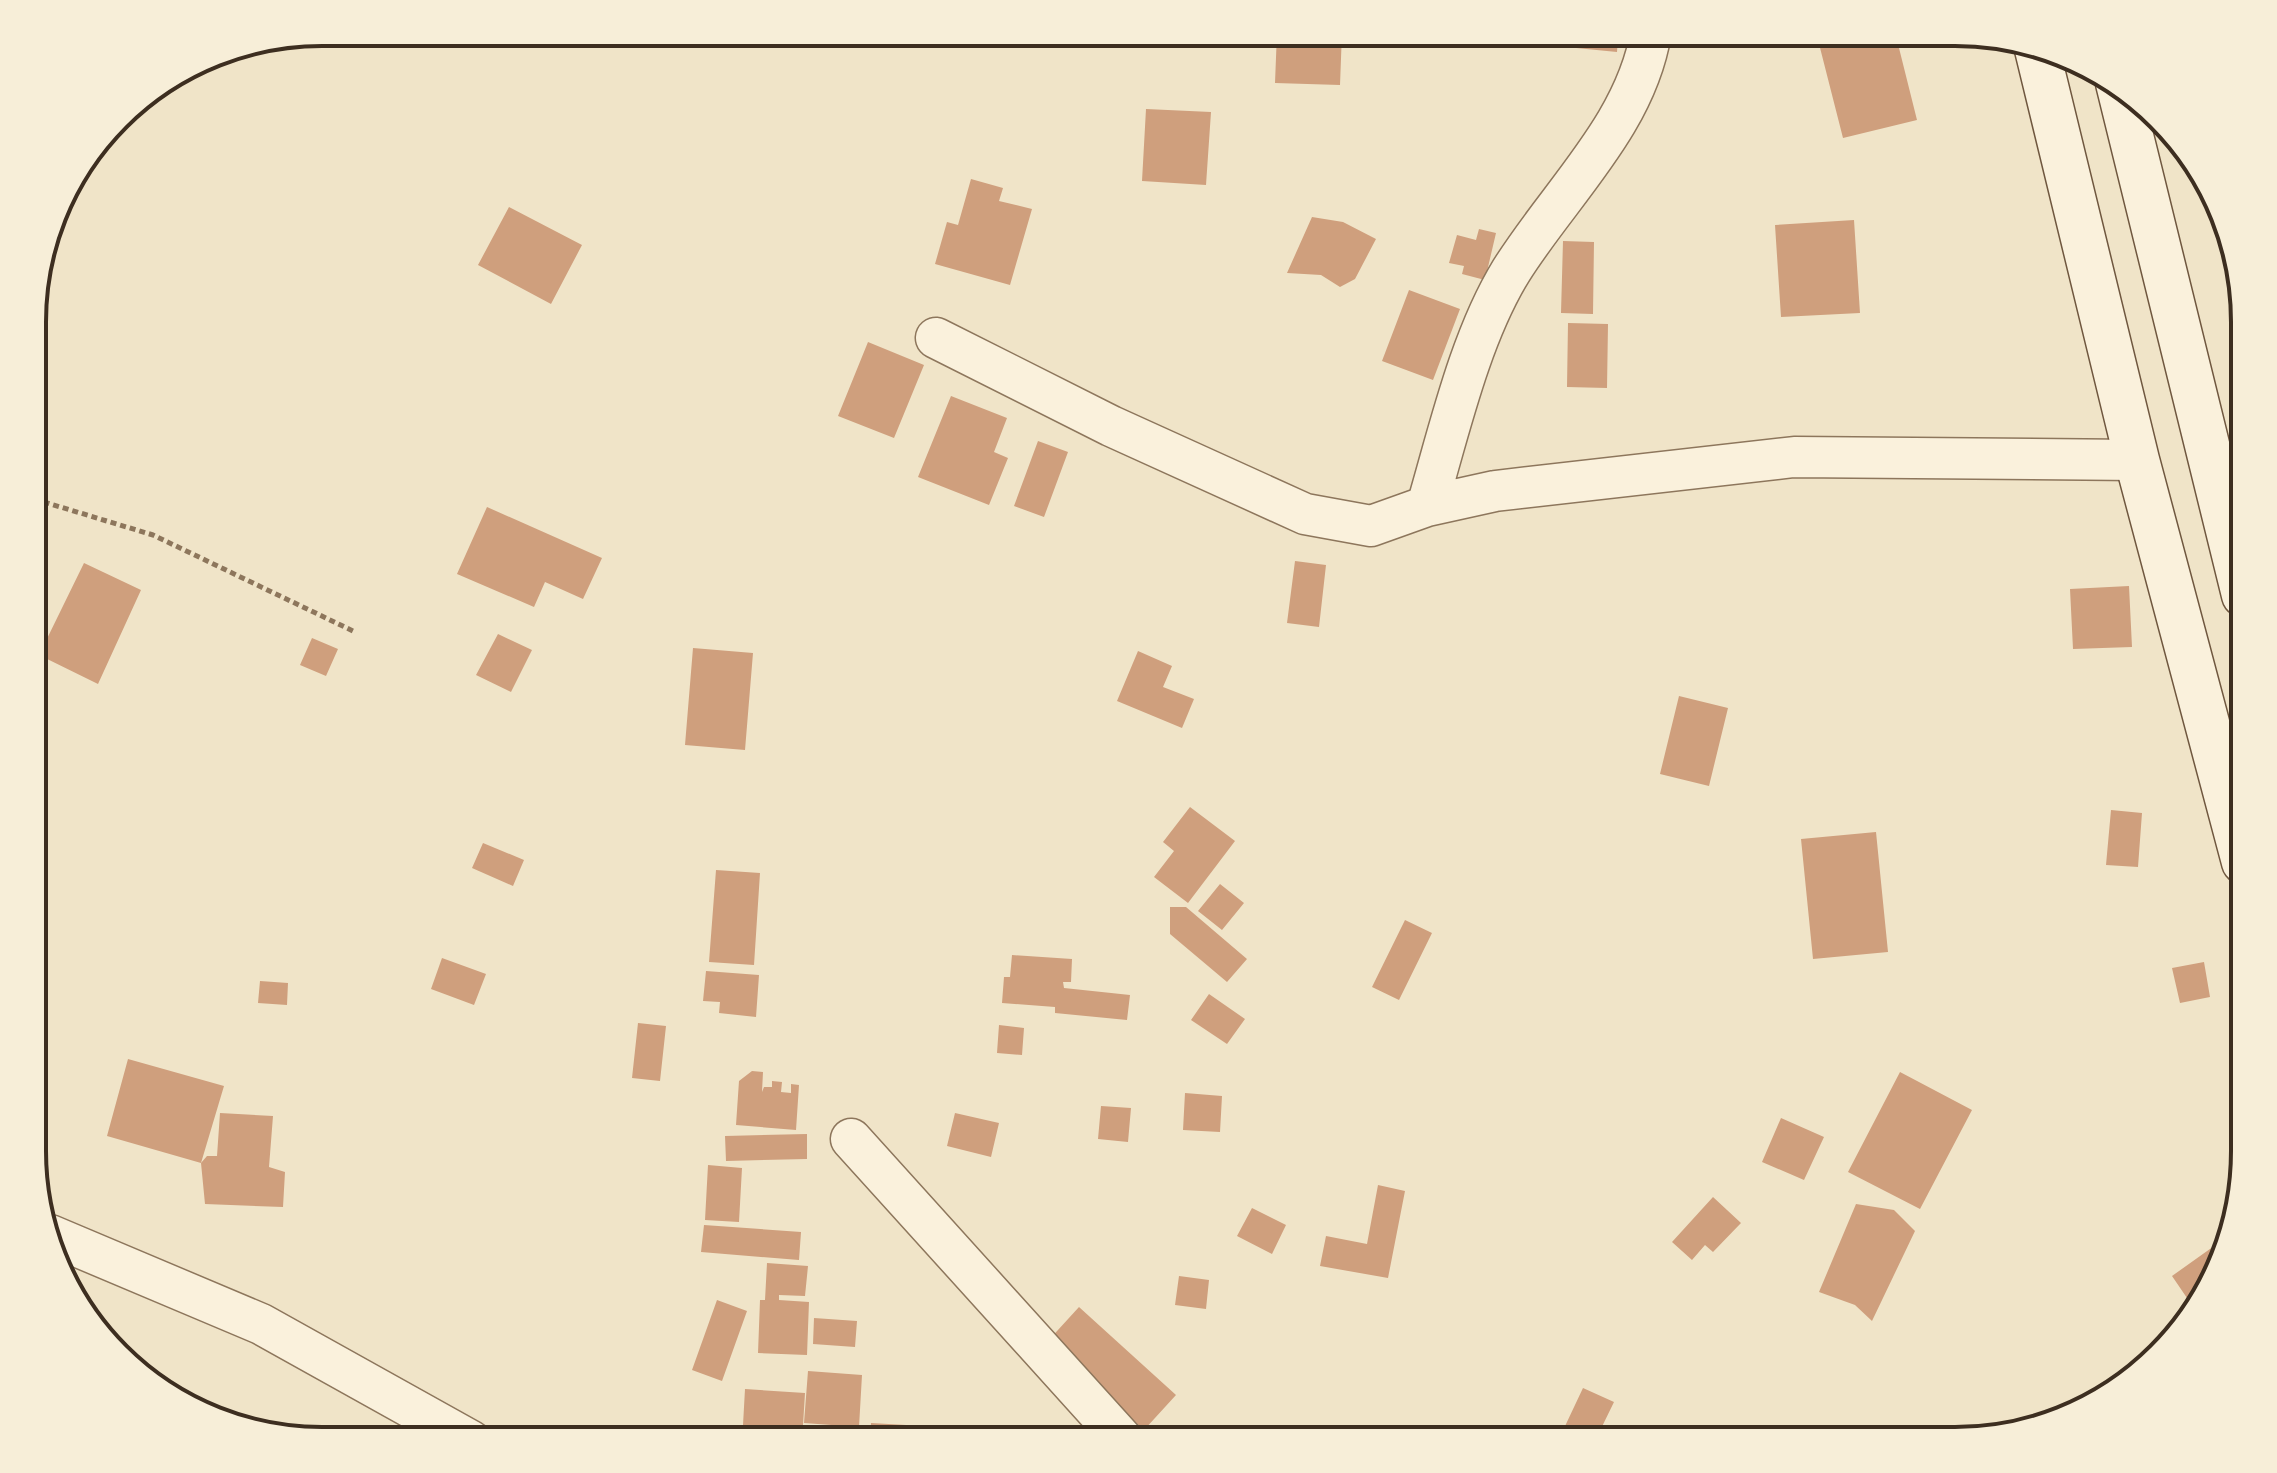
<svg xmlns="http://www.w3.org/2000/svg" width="2277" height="1473" viewBox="0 0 2277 1473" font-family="'Source Serif 4',serif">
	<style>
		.building { fill: #cf9f7d }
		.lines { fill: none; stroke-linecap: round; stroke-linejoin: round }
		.street-casing { stroke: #8d765c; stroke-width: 43 }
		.secondary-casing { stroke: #6f573f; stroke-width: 47 }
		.path { stroke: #8d765c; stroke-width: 5; stroke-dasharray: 6 4; stroke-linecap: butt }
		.street { stroke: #faf1dc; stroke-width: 40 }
		.secondary { stroke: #faf1dc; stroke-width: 44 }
		.rim { fill: none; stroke: #3d2e20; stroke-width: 4 }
	</style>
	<rect width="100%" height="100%" fill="#f0e4c8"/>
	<path class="building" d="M1277,32h65l-2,53 -65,-2z
		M1567,32h56v6l-5,-1 -1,15 -51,-5z
		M1816,32h79l22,88 -74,18z
		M1146,109l65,3 -5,73 -64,-4z
		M971,179l32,9 -4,13 33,8 -22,76 -75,-21 12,-42 11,3z
		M509,207l73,38 -31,59 -73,-39z
		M1312,217l31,5 33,17 -21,40 -15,8 -19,-12 -34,-2z
		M1854,220l6,93 -79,4 -6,-92z
		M1479,229l17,4 -11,47 -23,-6 2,-8 -15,-3 8,-28 19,5z
		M1563,241l31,1 -1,72 -32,-1z
		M1409,290l51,19 -27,71 -51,-19z
		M1568,323l40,1 -1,64 -40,-1z
		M868,342l56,23 -30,73 -56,-22z
		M951,396l56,22 -13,34 14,6 -19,47 -71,-28z
		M1038,441l30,11 -24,65 -30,-11z
		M487,507l115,51 -19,41 -38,-17 -11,25 -77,-33z
		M1295,561l31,4 -7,62 -32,-4z
		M84,563l57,27 -43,94 -59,-29z
		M2129,586l3,61 -59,2 -3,-60z
		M498,634l34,16 -21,42 -35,-17z
		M312,638l26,11 -12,27 -26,-11z
		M693,648l60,5 -8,97 -60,-5z
		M1138,651l34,15 -9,21 31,12 -12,29 -65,-27z
		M1679,696l49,12 -19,78 -49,-12z
		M1190,807l45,34 -47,62 -34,-26 20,-26 -11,-9z
		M2111,810l31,3 -4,54 -32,-2z
		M1876,832l12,120 -75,7 -12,-120z
		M483,843l41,17 -11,26 -41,-18z
		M716,870l44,3 -6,92 -45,-3z
		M1220,884l24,19 -22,27 -24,-19z
		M1170,907h16l61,52 -20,23 -57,-48z
		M1405,920l27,13 -33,67 -27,-13z
		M1012,955l60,4 -1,23h-8l1,6 66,7 -3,25 -72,-7v-6l-53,-4 2,-26h6z
		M442,958l44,16 -12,31 -43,-16z
		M2204,962l6,35 -30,6 -8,-35z
		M706,971l53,4 -3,42 -37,-4 1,-11 -17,-1z
		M260,981l28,2 -1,22 -29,-2z
		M1209,994l36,25 -18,25 -36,-24z
		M638,1023l28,3 -6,55 -28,-3z
		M999,1025l25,3 -2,27 -25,-2z
		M128,1059l96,27 -23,77 -94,-27z
		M2244,1065v26h-9l-2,-25z
		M752,1071l11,1 -1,20 2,-5h8v-6l10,1 -1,10 10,1v-9l8,1 -3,45 -60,-5 3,-44z
		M1900,1072l72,38 -52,99 -72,-37z
		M1185,1093l37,3 -2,36 -37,-2z
		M1101,1106l30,2 -3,34 -30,-3z
		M220,1113l53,3 -4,51 16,5 -2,35 -78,-3 -4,-41 6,-7h10z
		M955,1113l44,10 -8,34 -44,-11z
		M1781,1118l43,19 -20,43 -42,-18z
		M807,1134v25l-81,2 -1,-25z
		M708,1165l34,3 -3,54 -34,-2z
		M1378,1185l27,6 -17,87 -68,-12 6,-30 41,8z
		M1713,1197l28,26 -28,29 -8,-7 -13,15 -20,-18z
		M1856,1204l38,6 21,21 -43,90 -17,-16 -36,-13z
		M1252,1208l34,17 -14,29 -35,-18z
		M704,1225l97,7 -2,28 -98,-8z
		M2231,1234l-20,47 -24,17 -15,-22z
		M767,1263l41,3 -3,30 -26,-1v5l30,2 -2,53 -49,-2 2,-53h5z
		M1179,1276l30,4 -3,29 -31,-4z
		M717,1300l30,11 -25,70 -30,-11z
		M1079,1307l97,88 -32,35 -97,-88z
		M814,1318l43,3 -2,26 -42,-3z
		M808,1371l54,4 -3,52 -55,-4z
		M1583,1388l31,14 -19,39h-37z
		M745,1389l60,4 -3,48h-49l1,-15 -11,-1z
		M871,1423l53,3 -1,15h-53z"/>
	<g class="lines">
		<g class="street-casing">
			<path id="street" d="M936,338l175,88 194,88 66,12 56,-20 68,-15 299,-34 343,3
				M1427,506c22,-75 43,-168 84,-235 48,-77 125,-146 140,-239
				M851,1139l273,302
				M50,1235l211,89 210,117"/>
		</g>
		<g class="secondary-casing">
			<path id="secondary" d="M2036,45l101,415 107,402
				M2118,83l126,512"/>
		</g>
		<path class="path" d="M34,499l119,36 200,96"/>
		<use href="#street" class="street"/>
		<use href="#secondary" class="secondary"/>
	</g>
	<path d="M0 0H2277V1473H0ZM322 46H1955A276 276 0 0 1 2231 322V1151A276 276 0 0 1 1955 1427H322A276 276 0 0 1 46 1151V322A276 276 0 0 1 322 46Z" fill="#f7eed8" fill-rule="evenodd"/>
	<path class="rim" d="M322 46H1955A276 276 0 0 1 2231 322V1151A276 276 0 0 1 1955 1427H322A276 276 0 0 1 46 1151V322A276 276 0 0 1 322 46Z"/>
</svg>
